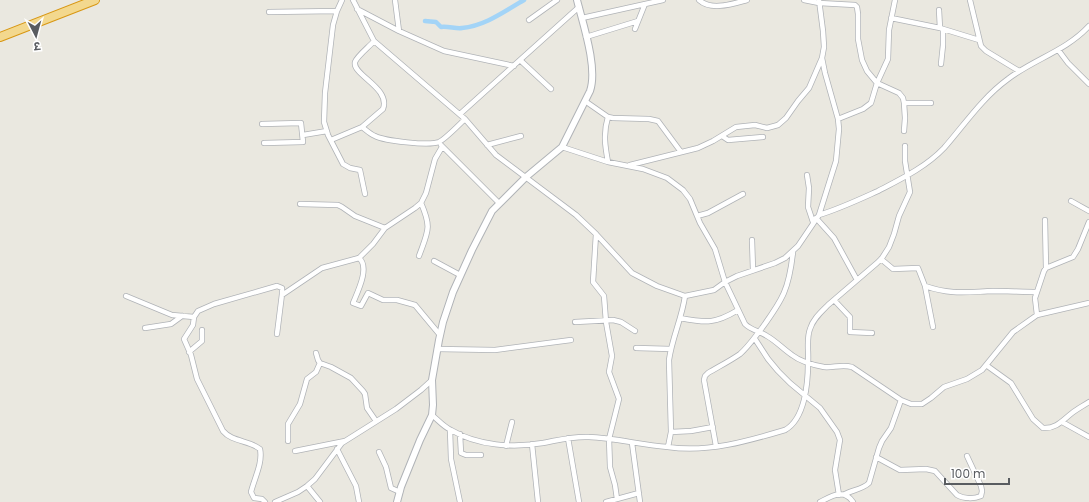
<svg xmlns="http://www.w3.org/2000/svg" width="1089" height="502" viewBox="0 0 1089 502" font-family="Poppins,'Noto Sans Devanagari',sans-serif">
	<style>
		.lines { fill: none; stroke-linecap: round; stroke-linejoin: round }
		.canal { stroke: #a3d4f7; stroke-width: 4.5 }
		.street-casing { stroke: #b0b3b7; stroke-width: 6 }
		.secondary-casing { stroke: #b0b3b7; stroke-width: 8 }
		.highway-casing { stroke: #d89713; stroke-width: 10 }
		.street { stroke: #fff; stroke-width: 4.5 }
		.secondary { stroke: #fff; stroke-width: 6 }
		.highway { stroke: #f3d88e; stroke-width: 8 }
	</style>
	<rect width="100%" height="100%" fill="#eae8e0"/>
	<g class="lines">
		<path class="canal" d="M425,21l11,1 5,5c7,-1 15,2 21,1 23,-2 43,-17 62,-28"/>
		<g class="street-casing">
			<path id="street" d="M342,0l-5,11 -4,14 -8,68 -1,29 4,13 15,29 7,4 10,2 5,24
				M353,0l21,41 91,78 31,36 80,60 20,19 36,39 25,13 28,10 29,-6 11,-8 12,-6 38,-13 10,-5 13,-12 21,-31 17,-54 3,-32 -1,-10 -13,-46 -3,-15
				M395,0l4,31
				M699,0c12,11 33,4 48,0
				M804,0l15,3 36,2 2,2 1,7v25l4,21 5,11 10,12 22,10 4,5 1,5h27
				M970,0l11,46 5,5 33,20
				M357,9l42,22 45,20 70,15
				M939,10l1,18
				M269,12l68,-1
				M582,18l81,-18
				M891,18l49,10 39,12
				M529,20l28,-20
				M635,29l10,-25
				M586,37l52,-16
				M1059,51l9,12 21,21
				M520,60l31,29
				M941,64l2,-19v-16
				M585,101l23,16 5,1 36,1 9,2 23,31
				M460,114l119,-107
				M608,117c-5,16 -3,29 0,45
				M838,119l25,-10 8,-6 6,-20 11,-24 1,-29 6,-30
				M262,124l39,-1 2,19 -39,1
				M362,127c4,3 8,7 13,9 10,5 54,10 64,6 6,-3 21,-18 26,-23
				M904,131l1,-13 -1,-15
				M303,135l24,-4
				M722,136l6,4 35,-3
				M331,140l31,-13 21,-18c8,-21 -31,-34 -28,-47 2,-6 15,-16 19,-21
				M441,145l58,58
				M487,145l34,-9
				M562,147l46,15 35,7 24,9 16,12 7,9 10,24 15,26 10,33 20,42c6,6 14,7 22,12 9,5 16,13 25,19 9,7 21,10 32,12 9,1 18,-3 28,0l49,33 10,4h11l9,-6 13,-11 23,-8 15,-9 31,-38 24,-17 52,-12
				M630,165l68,-17 15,-7 23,-14 19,-2 12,3 11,-3 8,-7 12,-17 11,-13 13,-30 2,-11 -1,-16 -4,-31
				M807,175l2,13 -1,19 5,15
				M1071,201l18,10
				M300,204l38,1 4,2 13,9 30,12
				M819,215c20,-6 39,-15 59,-24 23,-12 48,-24 66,-43 21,-24 38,-50 64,-69 26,-20 58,-28 81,-53
				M697,216l11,-3 35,-19
				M816,218l18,20 23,42
				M1045,220l1,48
				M596,234l-3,48 11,14 2,26 6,34 -3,16 10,27 -10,40 1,28 5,18 2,14
				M752,240l1,30
				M419,256c9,-25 13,-28 2,-53
				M359,258c11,9 -1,33 -6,45l8,3 7,-13 15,7h14l18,5 25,30
				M881,259l12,10 25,-1 7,18 8,41
				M434,261l26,14
				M925,286c26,9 41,6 68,5 14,0 29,1 44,1
				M282,295l40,-27 37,-10 14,-14 12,-16 30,-20 6,-5 5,-10 9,-34 7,-12
				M126,296l46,19 22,2
				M834,300l16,17v15l22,1
				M1037,315l-2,-17 9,-27 2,-3 27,-11 5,-8 11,-27
				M680,318c26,5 35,6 58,-8
				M575,322l38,-2 8,2 14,9
				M145,328l26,-4 11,-8
				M755,339l13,20 10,12 12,12 30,25 17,24 3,8 -5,30 4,25
				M636,348l35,1
				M437,349l58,1 76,-10
				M189,352l13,-11v-11
				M316,353l2,7 2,3 11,4 20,11 12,13 2,3 2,14 9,13
				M986,365l25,18 22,36 10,9c13,1 20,-8 29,-15 5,-4 11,-7 17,-11
				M432,415c6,5 12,12 19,15 27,16 62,18 92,13 16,-3 30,-7 46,-6 26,1 52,8 79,10l3,-15 -2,-72c3,-22 13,-42 16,-64
				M1062,422l27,15
				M450,430l1,29 9,43
				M671,432l20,-1 22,-4
				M460,434l1,19 5,2h15
				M568,438l11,64
				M288,441v-17l12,-20 7,-25 9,-7 4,-9
				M632,443l8,59
				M532,444l6,58
				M506,446l6,-24
				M716,446l-12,-66 1,-4 3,-3c10,-6 22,-12 32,-19 9,-8 14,-16 22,-26 21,-29 27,-39 31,-76
				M668,447c39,6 80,-6 117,-17 20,-11 23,-47 23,-67 1,-11 -2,-24 2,-34 3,-10 11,-17 18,-24l49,-42 5,-5 7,-11 5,-13 5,-18 11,-24 -5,-31v-15
				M337,449l19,37 3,16
				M295,451l50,-10
				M379,452l7,15 5,21 9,4
				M876,457l24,13 26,-1 9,2 22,24c7,4 17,4 24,1l1,-5 -1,-5 -14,-30
				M307,486l13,16
				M845,494c8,-4 18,-5 24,-11l10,-35 3,-7 9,-13 10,-28
				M265,502l-3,-3 -8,-1 -3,-6c3,-13 12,-29 9,-43 -11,-9 -28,-7 -37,-18l-26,-52 -6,-24 -7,-16 9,-14 1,-8 4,-6 16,-7 63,-18 5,2v6l-5,40
				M275,502l23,-10 9,-6 8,-7 27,-36 54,-34 25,-19 11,-10
				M606,502l33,-9
				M820,502c12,-6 24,-14 33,0"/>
		</g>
		<g class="secondary-casing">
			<path id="secondary" d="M397,502l4,-15 19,-47 12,-25 1,-10 -1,-25 7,-40 4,-18 10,-30 19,-42 20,-39 34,-34 36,-30 28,-56c8,-23 -7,-67 -13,-91"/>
		</g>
		<g class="highway-casing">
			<path id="highway" d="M0,37l95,-37"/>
		</g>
		<use href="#street" class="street"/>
		<use href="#secondary" class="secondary"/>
		<use href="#highway" class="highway"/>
	</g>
	<g transform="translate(36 36) rotate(174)" stroke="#ffffff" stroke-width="3" paint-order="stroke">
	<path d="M0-3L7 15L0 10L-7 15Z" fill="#595c60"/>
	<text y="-6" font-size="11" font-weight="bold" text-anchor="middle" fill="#595c60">उ</text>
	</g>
	<path d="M945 478v6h64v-6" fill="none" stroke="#595c60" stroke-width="2"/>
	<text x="951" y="478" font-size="12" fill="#595c60" stroke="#ffffff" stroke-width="3" paint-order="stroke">100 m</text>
</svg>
